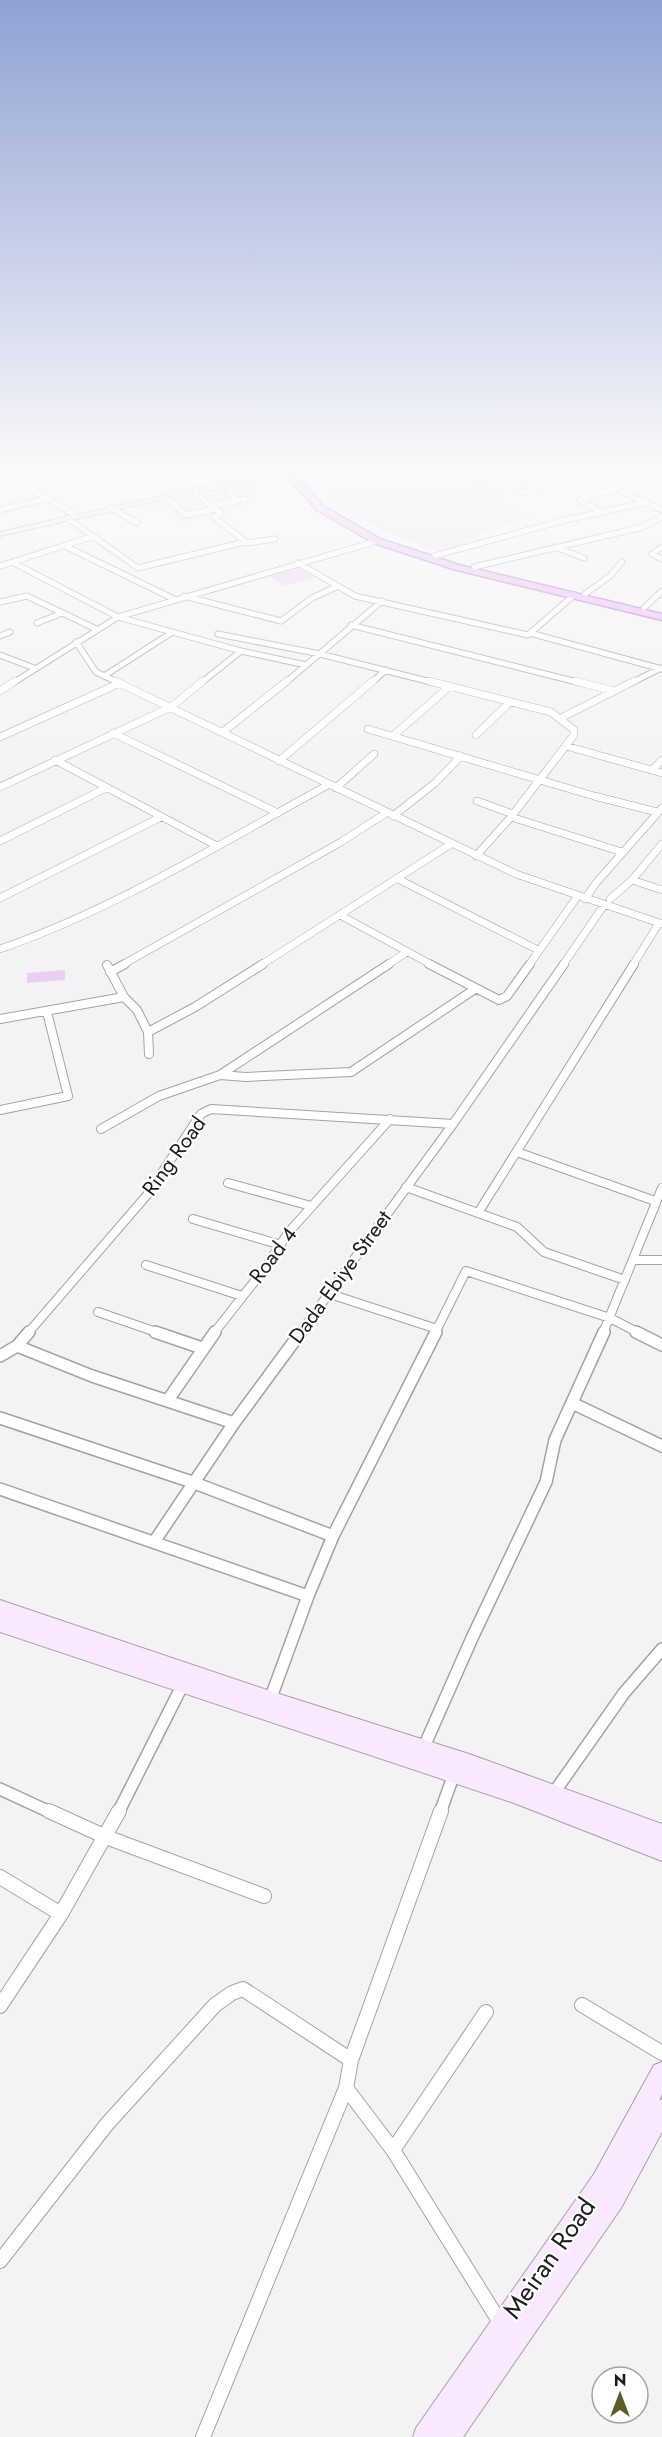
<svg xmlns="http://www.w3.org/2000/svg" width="662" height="2437" viewBox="0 0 662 2437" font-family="Jost,sans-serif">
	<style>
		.built { fill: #ede5ef }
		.green { fill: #ebcff3 }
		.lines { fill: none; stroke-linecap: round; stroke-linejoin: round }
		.street-far4-casing { stroke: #a5a2a6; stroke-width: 7 }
		.street-far3-casing { stroke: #a5a2a6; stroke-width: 8 }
		.street-far2-casing { stroke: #a5a2a6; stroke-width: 10 }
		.street-far1-casing { stroke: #a5a2a6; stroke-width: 14 }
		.street-casing { stroke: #a5a2a6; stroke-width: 16 }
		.secondary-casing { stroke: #a5a2a6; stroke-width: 2 }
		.highway-casing { stroke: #a37fad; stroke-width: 3 }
		.street-far4 { stroke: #fff; stroke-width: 5 }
		.street-far3 { stroke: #fff; stroke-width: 7 }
		.street-far2 { stroke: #fff; stroke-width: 8 }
		.street-far1 { stroke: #fff; stroke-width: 11 }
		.street { stroke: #fff; stroke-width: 14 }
		.secondary { fill: #f9e8fe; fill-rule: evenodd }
		.highway { fill: #ebb4fa; fill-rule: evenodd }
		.labels { text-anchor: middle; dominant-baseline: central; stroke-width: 4.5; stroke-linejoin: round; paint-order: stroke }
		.street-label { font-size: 21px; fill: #1d1c1e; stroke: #fff }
		.near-street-label { font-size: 26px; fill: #1d1c1e; stroke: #fff }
	</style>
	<rect width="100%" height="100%" fill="#f5f2f6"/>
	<path class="built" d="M379,465h99l45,12 19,11 -44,11 34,17 -42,13 -36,19 -14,4 -48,-18 -35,-17 -44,-33 7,-9z
		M248,483l12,20 -77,19 -36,-22z"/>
	<path class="green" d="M300,568l15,10 -31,8 -15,-10z
		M65,970v10l-38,3v-10z"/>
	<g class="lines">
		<g class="street-far4-casing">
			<path id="street-far4" d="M612,465l50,21
				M291,467l11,-2
				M534,469l3,-4
				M581,473l81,37
				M642,477l20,-3
				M14,479l60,35
				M477,480l29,-10 1,-3 -3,-2
				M0,483l54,-18
				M226,485l11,16
				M192,491l29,22 -7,4 33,26 28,-4
				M521,493l77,-28
				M165,496l21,19 29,-6
				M211,506l34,-7
				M112,508l25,15
				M0,510l48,-12
				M603,512l-24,-12 35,-11
				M67,518l71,50 106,-26
				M65,546l109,53
				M555,547l29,11
				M662,547l-10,7 10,5
				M434,556l131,-36 79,-17
				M12,562l106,55 123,34 65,14
				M298,563l57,33 173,39 46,-40
				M0,566l91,-29
				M474,567l169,-40 19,-11
				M585,594l25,-18 12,-14
				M184,596l97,25 31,-23 24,-11
				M0,602l27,-6 69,33
				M644,608l18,-17
				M37,623l25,-10
				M351,625l230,58
				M530,633l132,36
				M218,634l102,20 115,29
				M0,636l10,-4
				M76,642l20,30 23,11
				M0,655l34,13
				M104,676l67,-43
				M13,683l105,-66 259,-76
				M201,683l40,-32
				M285,683l97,-82
				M371,683l15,-13
				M631,683l30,-15"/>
		</g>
		<g class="street-far3-casing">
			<path id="street-far3" d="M115,681l401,193 146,50
				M429,681l122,31 23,18v5l-63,82 -35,39
				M575,681l39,10
				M0,691l15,-10
				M561,718l73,-37
				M368,729l226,67 63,16
				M223,732l64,-51
				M113,733l165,80
				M394,735l56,-49
				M476,735l34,-33
				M0,737l120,-54
				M566,746l96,27
				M55,760l162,86
				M279,761l94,-80
				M652,770l10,-10
				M0,787l171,-80 32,-26
				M336,788l38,-34
				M477,801l36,13
				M393,816l42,-33 26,-27
				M511,817l111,35
				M0,841l106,-53
				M662,844l-30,36 30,10
				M398,879l140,71
				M0,898l161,-81
				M585,899l11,-16 66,-75
				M610,899l22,-19
				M340,915l92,50
				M0,949c115,-40 221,-106 328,-164
				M122,965l219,-123 45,-29
				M261,965l190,-121
				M387,965l20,-13
				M529,965l48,-68
				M563,965l41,-60
				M633,965l26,-42"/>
		</g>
		<g class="street-far2-casing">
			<path id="street-far2" d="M429,964l70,36 8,-4 23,-32
				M107,965l17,32 13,13 11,22 1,22
				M110,972l15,-8
				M0,1019l124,-22
				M148,1032l47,-25 68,-43
				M220,1075l26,2 105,-5 124,-83
				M0,1110l68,-14 -21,-84
				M101,1129l58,-33 61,-21 169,-111
				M517,1152l138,49
				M228,1183l83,23
				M406,1187l111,40 27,25 81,28
				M478,1213l156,-249
				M193,1219l88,26
				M634,1260h28
				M146,1265l96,31
				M327,1293l110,36
				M98,1312l61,21
				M28,1333l119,-138 54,-81 10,-5 242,15
				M214,1333l51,-65 23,-35 102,-114
				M300,1333l153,-209 111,-160
				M435,1333l31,-62 144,47 29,15
				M603,1333l59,-145"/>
		</g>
		<g class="street-far1-casing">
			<path id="street-far1" d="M155,1332l47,16
				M636,1332l26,13
				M17,1346l75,30 142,47
				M0,1356l17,-10 12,-14
				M168,1400l47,-68
				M572,1403l90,43
				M0,1418l192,64 141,54
				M0,1489l308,107
				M154,1542l80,-119 67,-91
				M270,1700l38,-104 25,-60 103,-204
				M423,1749l49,-111 74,-156 9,-42 49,-108
				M0,1789l52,24
				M553,1794l71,-101 38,-44
				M118,1813l65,-129
				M440,1813l14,-39"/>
		</g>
		<g class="street-casing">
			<path id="street" d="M49,1811l57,26 158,59
				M0,1877l61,37
				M582,2005l80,48
				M0,2006l61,-92 58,-103
				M346,2088l47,62 108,174
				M393,2150l93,-138
				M0,2261l107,-137 108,-119 17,-12 11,-4 108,71
				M203,2437l143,-349 5,-28 90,-249"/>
		</g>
		<g class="secondary-casing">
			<path id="secondary" d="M292,476l2,3 -97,13 -197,44v-4l197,-44z
				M0,1600l270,91 199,63 193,70v37l-148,-58 -514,-171v-16l22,7 -22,-7z
				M662,2062v32l-3,7 3,-2v33l-41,76 -158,229h-50l3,-9 178,-254 60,-109z"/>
		</g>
		<g class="highway-casing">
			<path id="highway" d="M277,465h9l37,41 57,33 79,26 203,49v6l-209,-51 -79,-26 -57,-33z"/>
		</g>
		<use href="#street-far4" class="street-far4"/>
		<use href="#street-far3" class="street-far3"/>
		<use href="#street-far2" class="street-far2"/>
		<use href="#street-far1" class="street-far1"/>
		<use href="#street" class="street"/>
		<use href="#secondary" class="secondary"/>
		<use href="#highway" class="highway"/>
	</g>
	<linearGradient id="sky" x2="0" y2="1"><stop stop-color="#8fa2d4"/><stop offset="0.58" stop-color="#faf9fb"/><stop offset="1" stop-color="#faf9fb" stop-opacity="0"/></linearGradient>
	<rect width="662" height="807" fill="url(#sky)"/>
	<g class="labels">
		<g class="street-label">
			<text transform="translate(174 1156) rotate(-54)">Ring Road</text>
			<text transform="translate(273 1255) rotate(-53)">Road 4</text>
			<text transform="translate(340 1277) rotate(-54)">Dada Ebiye Street</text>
		</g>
		<g class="near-street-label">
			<text transform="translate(549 2258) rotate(-55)">Meiran Road</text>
		</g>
	</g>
	<g transform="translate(620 2395)"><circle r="28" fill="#ffffff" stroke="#a5a4a5" stroke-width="1.5"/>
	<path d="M0-4.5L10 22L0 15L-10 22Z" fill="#5d5d2a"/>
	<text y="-9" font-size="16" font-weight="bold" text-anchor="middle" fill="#1d1c1e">N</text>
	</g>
</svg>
